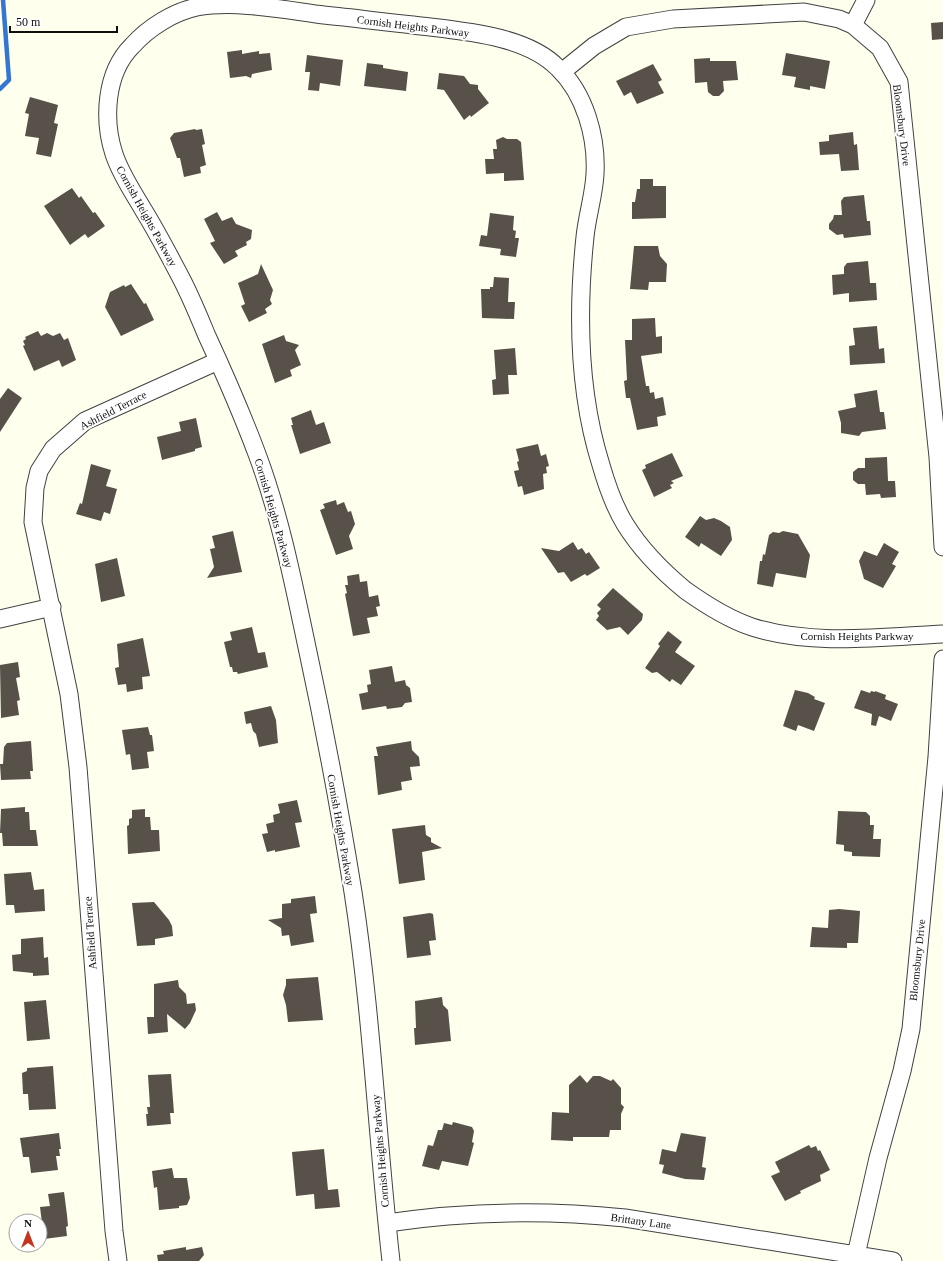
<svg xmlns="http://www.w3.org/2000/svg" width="943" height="1261" viewBox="0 0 943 1261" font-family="Georgia,serif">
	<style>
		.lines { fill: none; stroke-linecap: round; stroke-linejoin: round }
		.stream { stroke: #3477d3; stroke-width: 4.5 }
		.building { fill: #575149 }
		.minor-casing { stroke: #414141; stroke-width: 19 }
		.minor { stroke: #fff; stroke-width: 17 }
		.labels { text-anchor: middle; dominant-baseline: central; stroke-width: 4; stroke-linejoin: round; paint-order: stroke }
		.street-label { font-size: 11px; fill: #0e0e0e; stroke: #fff }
	</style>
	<rect width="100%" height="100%" fill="#ffe"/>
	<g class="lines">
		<path class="stream" d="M0,89l9,-9 -6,-80"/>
	</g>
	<path class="building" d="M943,22v17l-11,1 -1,-17z
		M242,50v4l17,-3v3l11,-1 2,17 -20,4 -1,4 -5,-2 -16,2 -3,-26z
		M786,53l44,8 -5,28 -15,-3v4l-16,-3 2,-10 -14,-2z
		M307,55l36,5 -3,26 -20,-3 -1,8 -11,-1 2,-18h-5z
		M710,58v3h26l2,19 -15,1 1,10 -5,5h-6l-5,-4 -1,-10 -12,1 -1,-24z
		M367,63l16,2v3l25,4 -2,19 -42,-5z
		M653,64l9,16 -4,2 6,11 -27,11 -6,-12 -7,4 -8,-15z
		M439,73l25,3 6,8 8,1v4l11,14 -18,14 -1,-2 -6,5 -20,-30 -7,-1z
		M30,97l28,8 -4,18 4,1 -7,33 -15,-3 3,-16 -14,-2 4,-22 -4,-1z
		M195,129l1,1 6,-1 3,15 -3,1 4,20 -6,2 1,6 -17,4 -4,-19h-3l-7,-20 4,-5z
		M853,132l1,13 3,-1 2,26 -18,1 -2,-17 -19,1 -1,-13 10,-1v-6z
		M503,137l4,2h10l4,3 3,38 -20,1v-8l-18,1 -1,-15h9l-1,-10h4l-1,-9z
		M640,179h13v7h13v32l-34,1v-17h3l2,-13h3z
		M72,188l7,10 2,-2 12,17 2,-1 10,14 -17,12 -3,-4 -15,11 -26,-39z
		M864,195l3,26h3l1,14 -27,3 -1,-4 -6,1 -8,-6v-5l4,-5 1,-4h8l-1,-14 3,-4z
		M217,212l5,9 10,-4 4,7 16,6 -1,9 -5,3 1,3 -12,6 3,5 -14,8 -14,-21 5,-2 -11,-22z
		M490,213l24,3 -1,14 3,1 -1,7h4l-3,19 -16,-2 1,-6 -22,-3 2,-11 6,1z
		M634,246h24l2,10 7,8 -1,18h-17l-1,8 -18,-1z
		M868,261l2,22h6l1,17 -28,2v-9l-16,2 -1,-20 12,-1v-7l3,-4z
		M261,264l12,26 -3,10 2,4 -7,5 2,4 -18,9 -8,-16 4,-2 -7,-21 20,-9z
		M494,277l15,1 -1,24h7l-1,17 -32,-1 -1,-29h9v-2h3z
		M131,284l13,20 2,-1 8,17 -33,16 -16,-29 5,-15 14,-7 1,2z
		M655,318l1,19 6,-1v17l-21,3 5,30h3l1,7 4,-1 1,7 8,-2 3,18 -9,2 1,9 -21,4 -7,-32h-4l-2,-17 3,-1 -2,-40h7v-21z
		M877,326l2,23 5,-1 1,15 -35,2 -1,-19 6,-1 -2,-17z
		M38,331l3,5 6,-3 6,3 7,-3 4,7 4,-2 8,22 -14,7 -3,-7 -25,11 -11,-25 2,-1 -2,-4 3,-2 -1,-2z
		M284,335l2,6 13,4 -4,5 6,15 -11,5 2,6 -17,7 -13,-39z
		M515,348l2,27h-9l1,19 -16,1 -1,-15 4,-1 -2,-29z
		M8,388l14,10 -22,34v-33z
		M877,390l3,22h4l2,17 -24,3 -3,4 -18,-3v-10l-3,-12 18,-4 -2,-13z
		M311,410l5,15 8,-3 7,21 -31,11 -9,-29h2l-2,-7z
		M196,418l6,29 -7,2v2l-33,9 -5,-23 24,-6 -2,-9z
		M538,444l3,12 5,-2 3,12 -3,1 1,6 -4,1 1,15 -20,6 -2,-9 -4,1 -4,-16 5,-1 -2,-8 2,-1 -3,-12z
		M672,453l11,23 -12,5 3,2 -4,2 2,3 -18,9 -12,-27 4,-2 -1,-3z
		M887,457l1,24h7l1,16 -15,1 -1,-4 -14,1 -1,-11h-7l-5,-4v-8l5,-4h7v-10z
		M91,464l20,6 -5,16 11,3 -7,25 -6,-2 -3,9 -25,-7 4,-11 2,1z
		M336,500l1,5 7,-3 4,10 3,-1 4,13 -6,12 4,13 -17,6 -16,-45 5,-2 -2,-4z
		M700,516l6,4 8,-2 7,3 9,6 2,13 -11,16 -20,-13 -2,4 -14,-10z
		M233,531l9,41 -35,6 7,-11 -4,-18 5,-1 -3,-12z
		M783,531l15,3 12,21 -4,23 -30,-5 -3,14 -16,-3 3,-23h2l1,-7 2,1 4,-20 4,-3 6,1z
		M573,542l5,8 4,-2 4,6 3,-2 11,16 -13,8 -2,-2 -14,8 -7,-10 -6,1 -17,-25 18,3z
		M884,543l15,9 -7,12 4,2 -13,22 -19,-9 -5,-18 5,-10 13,5z
		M117,558l8,38 -24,6 -6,-38z
		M359,574l1,8 7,-1 2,16 9,-2 2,11 -4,1 2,9 -11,2 3,15 -17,3 -8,-42 2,-1 -2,-8h3l-1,-9z
		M613,588l30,26 -1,6 -14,15 -8,-8 -13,3 -11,-10 3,-4 -2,-3 4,-4 -4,-4z
		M252,627l6,26 7,-1 3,15 -30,7 -1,-2h-4l-1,-5h-2l-6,-25 8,-2 -2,-8z
		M668,631l14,11 -7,10 20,14 -14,19 -9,-6 -2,3 -13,-10 -5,1 -7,-5 15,-22 -2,-2z
		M143,638l7,38 -8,1 1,12 -16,3 -1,-8 -8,1 -3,-17 4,-1 -2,-23z
		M18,662l2,15 -4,1 4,22 -3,1 2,14 -18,3 -1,-53z
		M392,666l3,16 10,-2 1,5 4,3 2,14 -7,1 -3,4 -15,2 -1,-3 -24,4 -3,-16 9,-2 -1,-7 4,-1 -2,-14z
		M795,690l13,3 7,4 -1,2 11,4 -11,28 -16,-6 -2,6 -13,-5z
		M861,690l9,3 1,-2 4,1v-1l11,4 -1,4 13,5 -7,17 -12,-5 -3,10 -5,-1 1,-11 -18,-6z
		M271,706l5,14 2,23 -19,4 -3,-13 -3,-3 -2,-8 -5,1 -2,-12z
		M148,727l2,8h2l2,16 -7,1 2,16 -17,2 -2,-16 -4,1 -4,-25z
		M31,741l2,30h-3l1,8 -30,1 -1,-16h3l1,-17 3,-4z
		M411,741l1,9 7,7 1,9 -10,1 2,13 -11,2 1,8 -24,5 -4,-39h4l-2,-9z
		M297,800l5,22 -7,1 5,24 -25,5v-2l-8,2 -5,-18 6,-1 -2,-9 8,-2 -1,-7 7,-2 -2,-9z
		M25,807v5h4l1,18h6l2,16h-35l-1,-13h-2l1,-24z
		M145,809v8h5l1,13h8l1,21 -32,3 -1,-28 2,-1v-6l3,-1v-8z
		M838,811l28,1 4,4v9h4l-1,14h8l-1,18 -28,-1v-4l-8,-1v-6l-8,-1z
		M425,825l1,10 5,3v4l11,6 -20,4 3,28 -26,4 -7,-55z
		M31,872l3,18 10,-1 1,22 -30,2 -1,-8h-8l-2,-31z
		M315,896l2,17 -7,1 4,28 -23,4 -2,-11 -7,1 -1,-8 -13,-8 14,-2v-14l9,-1v-4z
		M154,902l15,18 3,6 1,10 -18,3v6l-18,1 -5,-43z
		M839,909l21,2 -2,32h-11v5l-37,-1 2,-20 16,1 1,-18z
		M430,913l3,1 3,26 -7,1 2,14 -24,3 -4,-41z
		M43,937l1,21 4,-1 1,18 -16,1v-3l-20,-2 -1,-16 9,-1v-15z
		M318,977l5,43 -35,2 -2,-17 -3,-10 3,-10v-6z
		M178,980l1,7 7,7 1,10 8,-1 1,7 -6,13 -5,6 -18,-15 1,18 -20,2 -1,-17h7v-33z
		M442,997l1,8 5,5 3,31 -36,4 -1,-17h2l-1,-27z
		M46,1000l4,39 -23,2 -3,-39z
		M53,1066l3,43 -27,1 -1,-16h-5l-1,-21 5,-2v-3z
		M171,1074l3,39h-4l1,11 -24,2 -1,-12h2l-1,-7h3l-2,-32z
		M580,1075l7,8 6,-7h7l11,5 2,-2 8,9v16l3,3 -3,7v16h-11l-1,7h-36v4l-22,-1 1,-28 17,1v-28z
		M453,1122l19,5 2,4 -2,11 2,1 -6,23 -26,-5 -3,9 -17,-4 6,-21 5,1 5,-16h4l2,-7 8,2z
		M59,1133l2,16h-2l1,7h-4l2,14 -27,3 -2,-16h-6l-3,-19z
		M681,1133l25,4 -4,30 4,1 -2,12 -19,-1 -23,-6 2,-8 -5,-1 3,-15 14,3z
		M809,1145l2,3 5,-2 2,5 2,-1 10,20 -10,5 1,6 -21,10 1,2 -16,8 -14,-25 9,-4 -5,-10z
		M324,1149l4,41 10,-1 2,18 -25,2 -1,-15 -18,2 -4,-44z
		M172,1168l2,10h13l3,20 -3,7 -8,1v2l-20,2 -2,-23 -3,1 -2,-17z
		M64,1192l3,23 1,11 -2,1 1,9 -23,3 -4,-32 10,-1 -2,-12z
		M186,1247v3l16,-3 2,8 -5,6h-41l-1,-6 7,-1 -1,-3z"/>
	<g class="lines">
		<g class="minor-casing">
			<path id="minor" d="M853,25l13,-25
				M563,71l31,-25 32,-19 47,-8 131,-7 35,7 14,6 27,23 19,34 39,375 5,90
				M0,619l52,-12
				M387,1223c79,-12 159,-13 238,-5l268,43
				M856,1255l22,-97 24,-87 9,-42 26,-272 6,-98
				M118,1261l-4,-30 -36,-464 -9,-73 -36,-172 2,-34 4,-17 14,-22 32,-28 133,-60
				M391,1261c-14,-123 -19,-247 -38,-369 -13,-80 -28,-161 -45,-240 -14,-66 -27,-134 -51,-198 -15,-40 -32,-79 -50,-118 -8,-19 -16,-39 -26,-58 -12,-23 -24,-46 -37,-67 -11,-19 -23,-36 -30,-57 -11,-34 -9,-81 18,-108 16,-18 41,-34 65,-39 39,-7 88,3 127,8 30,3 60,7 89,10 46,6 112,9 145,43 27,26 39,69 37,106 -1,21 -8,42 -10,63 -8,76 -7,155 16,228 6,21 13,41 24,59 16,26 37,47 60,66 21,15 43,29 67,37 59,19 130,10 191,7"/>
		</g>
		<use href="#minor" class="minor"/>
	</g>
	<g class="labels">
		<g class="street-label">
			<text transform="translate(413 26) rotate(7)">Cornish Heights Parkway</text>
			<text transform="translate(902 125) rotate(83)">Bloomsbury Drive</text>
			<text transform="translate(147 216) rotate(61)">Cornish Heights Parkway</text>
			<text transform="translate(113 410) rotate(-27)">Ashfield Terrace</text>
			<text transform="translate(274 513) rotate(74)">Cornish Heights Parkway</text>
			<text x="857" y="636">Cornish Heights Parkway</text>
			<text transform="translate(341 830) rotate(80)">Cornish Heights Parkway</text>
			<text transform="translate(90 933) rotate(-94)">Ashfield Terrace</text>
			<text transform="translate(917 960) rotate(-84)">Bloomsbury Drive</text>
			<text transform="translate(380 1151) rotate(-95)">Cornish Heights Parkway</text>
			<text transform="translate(641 1221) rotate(8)">Brittany Lane</text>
		</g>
	</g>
	<g transform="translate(28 1233)"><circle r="19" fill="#ffffff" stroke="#9f9f9f"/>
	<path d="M0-3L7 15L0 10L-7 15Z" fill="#c4351f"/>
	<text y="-6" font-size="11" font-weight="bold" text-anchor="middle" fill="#0e0e0e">N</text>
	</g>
	<path d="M10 26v6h107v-6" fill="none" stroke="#0e0e0e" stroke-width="2"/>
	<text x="16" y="26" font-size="12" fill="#0e0e0e" stroke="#ffffff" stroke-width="3" paint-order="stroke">50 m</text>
</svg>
